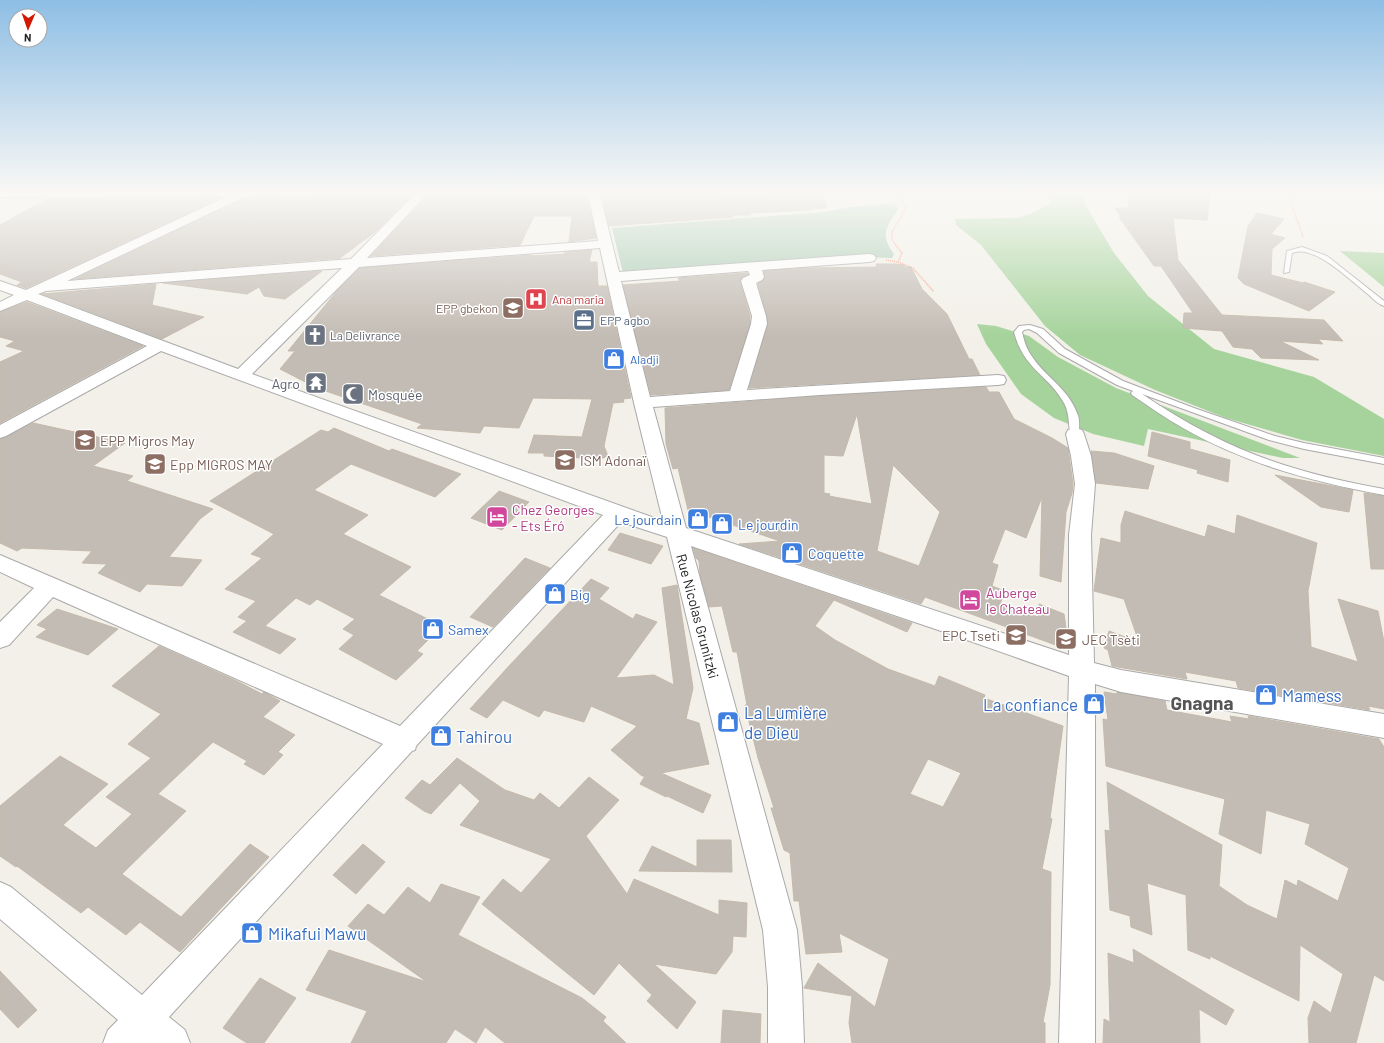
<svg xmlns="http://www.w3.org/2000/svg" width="1384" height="1043" viewBox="0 0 1384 1043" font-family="Barlow,sans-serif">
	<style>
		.forest { fill: #a5d39b }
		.cemetery { fill: #a8ccb2 }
		.building { fill: #c3bcb4; stroke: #c5b9aa; fill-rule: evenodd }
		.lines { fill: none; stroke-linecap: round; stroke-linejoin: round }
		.service-casing { stroke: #a9a9a9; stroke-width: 2 }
		.minor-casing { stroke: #a9a9a9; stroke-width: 2 }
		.path { stroke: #ff8c6c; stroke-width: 1.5; stroke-dasharray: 1 1; stroke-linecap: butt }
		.service { fill: #fff; fill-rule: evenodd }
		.minor { fill: #fff; fill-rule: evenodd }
		.labels { text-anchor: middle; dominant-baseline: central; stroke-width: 3; stroke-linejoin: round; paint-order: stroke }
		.far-health-label { font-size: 12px; fill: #be3a42; stroke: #fff; text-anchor: start }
		.far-education-label { font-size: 12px; fill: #785e54; stroke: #fff; text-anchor: end }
		.far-service-label { font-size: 12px; fill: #4e5e75; stroke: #fff; text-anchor: start }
		.far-worship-label { font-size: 12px; fill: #5b616d; stroke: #fff; text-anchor: start }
		.far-shop-label { font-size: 12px; fill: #366cbe; stroke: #fff; text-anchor: start }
		.worship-label { font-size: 14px; fill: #5b616d; stroke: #fff; text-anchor: end }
		.education-label { font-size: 14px; fill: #785e54; stroke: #fff; text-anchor: start }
		.hotel-label { font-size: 14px; fill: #b23c85; stroke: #fff; text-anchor: start }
		.shop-label { font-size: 14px; fill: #366cbe; stroke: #fff; text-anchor: start }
		.street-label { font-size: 14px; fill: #222; stroke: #fff }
		.near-shop-label { font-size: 17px; fill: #366cbe; stroke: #fff; text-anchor: start }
		.near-quarter-label { font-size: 19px; font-weight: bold; fill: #555; stroke: #fff }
	</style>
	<rect width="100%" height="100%" fill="#f2f0e8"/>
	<path class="forest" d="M1046,191h37l3,15 28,47 34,43 66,53 100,28 70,42v37l-82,-16 -76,-22 -71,-28 -75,-35 -35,-29 -64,-81 -25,-20 -1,-6 63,-1 17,-6 16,-9z
		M1340,251l44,2v34z
		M977,324l19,2 33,10 29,21 58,31 184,70h-17l-135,-29 -4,17 -51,-12 -39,-16 -33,-24 -35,-50z"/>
	<path class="cemetery" d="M896,203l2,6c-11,18 -19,25 -4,45l-2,4 -59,-2 -210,17 -11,-45 212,-16 26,-5z"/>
	<path class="building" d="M605,191h112l1,4 50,1v-2h3v-3h51l5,17 -17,1v1l-60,3 1,2h-18v2l-124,9 -7,-30z
		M1129,191h81l-3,29 -34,-2 5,42 44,55 102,5 19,21 -25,-2 5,5 -43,-3 39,19 -58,-2 -9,-9 -19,-2 -11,-16 -39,-3 1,-15h9l-32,-47h-7l-35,-49h2l-6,-9h13z
		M427,196l160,1 9,41 -27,4 3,-26h-38l-14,29 -149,11z
		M410,197l-35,35 -35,26 -265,21 170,-81z
		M49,198h172l-195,90 -9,-3 5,-3 -22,-8v-49z
		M1257,213l27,6 -13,15 14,4 -13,11 -1,26 32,8 1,-1 31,10 -26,19 -65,-27 -6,-6 10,-52z
		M592,250l-3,12h8l1,24h9l24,112 -8,1 1,3 -11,1 -9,43 4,10 -11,4h-8l-6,-2 -39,-2v-3h-16l6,-18 48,2 10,-38 -59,-1 -14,30 -35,-2 -4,7 -63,-5 5,-4 -105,-36 -37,-19 15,-18h-7l48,-59 24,-24 172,-13v1l32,-2 1,-2z
		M876,264h20l8,1 1,2h6l11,22 25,25 22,45h3l8,16 -231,13 19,-64 -1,-8 -9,-32 7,-6 -1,-7 45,-3 68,-1z
		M322,271l-37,28 -21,-3 -5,-9 -12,7 -84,-11z
		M747,273l1,1 -6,3 -2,4 10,35v8l-21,66 -78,5 -28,-110 57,-4 -2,-3z
		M156,284l-4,21 52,12 -42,22 -120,-45z
		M27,302l116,44 -143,77v-61l24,-11 -18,-5 9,-5 -15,-4v-25z
		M986,387l3,5h10l15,27 38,19 16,10 5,36 -1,9 -6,19 -5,70 -21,-6 2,-79 -16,41 -21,-9 -13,34 6,2 -6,21 13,5 -5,13 38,13 1,-13 25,10 2,14 -5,19 -136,-50 -4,7 -182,-60 41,-3 -92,-31 -10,-42 -5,1 -7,-25 -1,-36 155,-12zM857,414l6,37 9,53 -43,-8 1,-2 -6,-1v-38l19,1zM893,465l47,47 -21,54 -42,-15z
		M33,423l92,20 -32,23 40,10 -6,5 86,28 -13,10 -31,38 33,3 -20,26 -35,-2 -7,8 -42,-19 9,-9 -25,-1 10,-12 -70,-3 -5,3 -17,-8v-104z
		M334,428l55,23 3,-2 69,25 -26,23 -84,-33 -37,26 54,25 -25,19 68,33 -32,28 63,31 -25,25 6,3 -27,26 -57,-31 15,-14 -11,-6 12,-10 -38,-20 -7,6 -14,-7 -31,28 31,13 -16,15 -47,-22 14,-11 -9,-4 18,-16 -31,-12 37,-31 -11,-4 23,-20 -64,-33 111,-71 7,2z
		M1152,432l38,10v7l40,11 -2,22 -31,-9 1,-3 -50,-14z
		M1091,451l23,2 40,13 -6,23 -52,-6z
		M1275,475l78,15 -4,22 -28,-5z
		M499,491l30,11 -27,28 -31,-12z
		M1364,493l20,3v73h-13z
		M1125,511l80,26 3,-12 27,9 2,-19 80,28 -9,48 3,56 47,15 -20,-63 40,12 6,31v67l-16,-3 2,4 -132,-22 -2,-7 -51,-9 2,7 -75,-13 -4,-16 -4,-2 5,-17 30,11 -15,-43 -30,-8 7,-53 20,5v-18z
		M620,533l43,13 -12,18 -43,-14z
		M693,548l219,75 -5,9 -73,-32 -19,26 20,14 53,29 47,17 4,-10 46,19 -1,3 79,28 -13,92 2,1 -10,50 9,3 -1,113 -7,37 2,1v20h-193l-3,-20 3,-27 -48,-8 14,-25 57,44 14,-48 -50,-26 3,19 -36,2 -7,-53h-5l-4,-48 -6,-3 -13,-42h3l-16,-50 -13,-53h2l-10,-53h-4l-11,-46 -13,1 -9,-33 -1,-13 -3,-3zM928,759l33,14 -18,34 -33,-13z
		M525,558l25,10 -57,59 -23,-10z
		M591,579l18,9 -10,11 34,20 3,-5 21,8 -41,56 38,-3 20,10 -12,-97 15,-3 16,103 -7,31 13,4 10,41 -48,9 50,22 -8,18 -36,-17 -1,1 -26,-13 5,-8h-3l-31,-26 26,-24 -46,-20 -7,16 -40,-12 -5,7 -36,-17 -16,18 -17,-9 38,-42z
		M57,609l43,14 18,6 -30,26 -52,-18 11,-8 -10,-4z
		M159,646l76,34 27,14 2,-2 16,9 -17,16 32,18 -17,17 5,3 -19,20 -20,-11 3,-3 -34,-19 -55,52 28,17 -64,63 59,43 69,-73 19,13 -89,95 -40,-30 -14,13 -38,-28 -7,6 -64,-47 -1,1 -16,-11v-50l60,-50 48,28 -45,41 33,23 36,-34 -26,-17 45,-39 -23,-14 33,-30 -49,-28z
		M1104,692l13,2v-2l48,9 2,9 65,12 -2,-6 19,3 -1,-3 131,23 5,8v234l-10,-6 -18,68h-47l-1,-25 6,-17 17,12 12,-39 -43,-29 -1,56 -89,-45v3l-22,-9 -2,-55 -39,-12 5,52 -21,-8 -1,-11 -20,-6 -5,-80 5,1 -3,-49 115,63 -3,41 28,19 30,14 8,-39 12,6 1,-6 40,21 11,-33 -44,-24 5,-20 -44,-14 -5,44 -42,-20 6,-35 -119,-33 -3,-47 5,1z
		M457,758l48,32 29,10 6,-7 19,15 30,-31 30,23 -33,36 41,58 7,-15 85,36v-15l28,3 -1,34 -13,-1 -1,16 -16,22 -62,-10 42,38 -19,27 -30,-28 5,-6 -33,-32 -25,32 -112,-91 21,-25 18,14 30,-34 -91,-34 20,-24 -20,-18 -29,31 -7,-3 -19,-13 17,-18 8,5z
		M697,840h34l1,32 -93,-1 13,-25 45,21z
		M363,844l22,18 -29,32 -23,-19z
		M441,884l39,13 -22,38 124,63 24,19 -3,4 23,22h-121l-20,-16 -9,16 -21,-14 -9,14h-95l16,-32 -61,-21 23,-40 98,32 -79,-56 20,-22 16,11 24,-28 22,16z
		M1133,949l101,61 -8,15 -27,-16 1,34h-97l1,-24 6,3 -2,-69 26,10z
		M0,971l37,39 -19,18 -18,-19z
		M260,978l36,20 -32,45h-17l-24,-15z
		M723,1010l38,4 -1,29h-39z"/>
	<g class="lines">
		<g class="service-casing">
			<path id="service" d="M1302,247l25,9 57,45v5c-6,-2 -11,-7 -15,-11 -17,-13 -55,-52 -77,-42l-3,19 -5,1 3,-22z
				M1030,325l13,4 22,20 58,32 71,27 81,28 29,7 80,15v6l-80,-15 -35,-9 -127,-46c81,55 147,78 242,95v6c-71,-13 -138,-31 -201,-67 -18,-10 -34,-22 -51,-33l-1,-2 2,-2 -16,-6 -58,-32 -22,-20 -8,-4 -5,1 -2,2c2,8 4,16 9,23 13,21 37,33 46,58 3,6 2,14 2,21l-1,2h-6c-5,-9 -1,-20 -8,-33 -16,-29 -40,-33 -50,-71l5,-6z"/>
		</g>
		<g class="minor-casing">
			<path id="minor" d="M0,191h599l20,81 250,-18 5,1 2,3 -2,3 -5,1 -107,8 2,7 -2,3 -6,3 10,33 1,8 -20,66 251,-15 6,1 2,4 -2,4 -6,1 -178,10 -167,12 33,121 383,127v-120l6,-51 -4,-28 -5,-22 2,-4 7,-2 7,2 2,4 7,22 4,28 -4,51 3,128 27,7 263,44v24l-263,-46 -26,-8v359h-36l10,-367 -122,-43 -256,-87 106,384 5,57 2,56h-36v-56l-5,-57 -96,-393 -46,-15 -205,224 -1,4 -3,1 -243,266 16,13 5,13h-87l5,-13 10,-10 -118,-101v-37l11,5 131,108 241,-251 -330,-147 -44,48 -9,3v-26l34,-34 -34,-16v-17l400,171 203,-211 -442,-164 -155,85 -6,2v-13l147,-79 -120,-46 -27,11v-9l14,-7 -14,-5v-9l26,9 202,-94 -228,1zM588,194l10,47 -231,17 59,-63zM414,195l-63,64 -284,22 175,-83 2,-2zM600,248l34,155 29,118 -411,-147 107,-107zM342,268l-104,101 -200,-75 8,-3zM748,271l2,4 -7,3 -2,3 11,35 -1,8 -21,67 -80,6 -29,-116z"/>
		</g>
		<path class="path" d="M1287,191l16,46
			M886,260l12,2 4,-9 -10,-13v-8l14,-24 -9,-17
			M898,262l15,6 21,24"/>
		<use href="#service" class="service"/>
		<use href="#minor" class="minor"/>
	</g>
	<linearGradient id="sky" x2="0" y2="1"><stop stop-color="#8ebee5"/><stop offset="0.57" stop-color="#f9f8f5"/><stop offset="1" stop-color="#f9f8f5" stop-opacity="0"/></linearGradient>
	<rect width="1384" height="337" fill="url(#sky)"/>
	<defs>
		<g id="hospital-square" transform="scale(1.15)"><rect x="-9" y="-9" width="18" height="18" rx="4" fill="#e0444e" stroke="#fff"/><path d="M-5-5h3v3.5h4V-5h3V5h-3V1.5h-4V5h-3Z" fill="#fff"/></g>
		<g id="school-square" transform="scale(1.15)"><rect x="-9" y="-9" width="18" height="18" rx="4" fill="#8d6e63" stroke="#fff"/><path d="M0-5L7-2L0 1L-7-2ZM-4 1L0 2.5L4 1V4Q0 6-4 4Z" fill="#fff"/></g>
		<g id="office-square" transform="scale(1.15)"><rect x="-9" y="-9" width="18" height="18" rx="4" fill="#5c6f8a" stroke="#fff"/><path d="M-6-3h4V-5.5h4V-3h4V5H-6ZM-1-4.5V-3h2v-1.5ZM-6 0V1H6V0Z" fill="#fff"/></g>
		<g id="church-square" transform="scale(1.15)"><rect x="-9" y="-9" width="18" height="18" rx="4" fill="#6b7280" stroke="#fff"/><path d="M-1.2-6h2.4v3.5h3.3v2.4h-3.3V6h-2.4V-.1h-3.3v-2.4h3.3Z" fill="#fff"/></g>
		<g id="shop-square" transform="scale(1.15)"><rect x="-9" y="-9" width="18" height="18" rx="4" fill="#3f7fe0" stroke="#fff"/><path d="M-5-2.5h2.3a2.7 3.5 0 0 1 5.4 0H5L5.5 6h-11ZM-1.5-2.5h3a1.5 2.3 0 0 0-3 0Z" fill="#fff"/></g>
		<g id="temple-square" transform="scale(1.15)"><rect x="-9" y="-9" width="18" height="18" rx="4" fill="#6b7280" stroke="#fff"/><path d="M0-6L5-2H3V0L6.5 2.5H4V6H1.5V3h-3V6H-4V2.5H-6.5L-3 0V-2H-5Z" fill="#fff"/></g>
		<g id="mosque-square" transform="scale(1.15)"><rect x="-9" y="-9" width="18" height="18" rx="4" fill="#6b7280" stroke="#fff"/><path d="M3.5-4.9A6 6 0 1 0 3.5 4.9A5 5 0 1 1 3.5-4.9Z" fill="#fff"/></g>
		<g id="university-square" transform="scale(1.15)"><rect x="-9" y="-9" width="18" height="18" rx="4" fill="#8d6e63" stroke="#fff"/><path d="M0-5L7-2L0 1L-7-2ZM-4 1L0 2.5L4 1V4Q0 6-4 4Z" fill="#fff"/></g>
		<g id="hotel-square" transform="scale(1.15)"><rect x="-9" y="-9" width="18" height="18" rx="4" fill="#d1479c" stroke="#fff"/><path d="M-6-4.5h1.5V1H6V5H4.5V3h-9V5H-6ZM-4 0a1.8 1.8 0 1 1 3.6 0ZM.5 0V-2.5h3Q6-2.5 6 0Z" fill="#fff"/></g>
	</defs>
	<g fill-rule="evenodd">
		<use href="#hospital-square" x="536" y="299"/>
		<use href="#school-square" x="513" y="308"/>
		<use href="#office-square" x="584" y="320"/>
		<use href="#church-square" x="315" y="335"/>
		<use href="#shop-square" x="614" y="359"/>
		<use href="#temple-square" x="316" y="383"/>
		<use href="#mosque-square" x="353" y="394"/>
		<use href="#school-square" x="85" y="440"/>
		<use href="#university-square" x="565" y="460"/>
		<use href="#school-square" x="155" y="464"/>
		<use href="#hotel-square" x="497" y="517"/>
		<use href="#shop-square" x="698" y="519"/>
		<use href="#shop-square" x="722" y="524"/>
		<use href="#shop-square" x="792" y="553"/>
		<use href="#shop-square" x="555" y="594"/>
		<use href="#hotel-square" x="970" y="600"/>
		<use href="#shop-square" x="433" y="629"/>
		<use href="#school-square" x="1016" y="635"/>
		<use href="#school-square" x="1066" y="639"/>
		<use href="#shop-square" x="1266" y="695"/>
		<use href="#shop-square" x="1094" y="704"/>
		<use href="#shop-square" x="728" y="722"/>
		<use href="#shop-square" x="441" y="736"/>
		<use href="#shop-square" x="252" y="933"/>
	</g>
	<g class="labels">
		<g class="far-health-label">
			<text x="552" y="299">Ana maria</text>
		</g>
		<g class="far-education-label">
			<text x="498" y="308">EPP gbekon</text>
		</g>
		<g class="far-service-label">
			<text x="600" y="320">EPP agbo</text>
		</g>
		<g class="far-worship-label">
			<text x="330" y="335">La Delivrance</text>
		</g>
		<g class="far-shop-label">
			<text x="630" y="359">Aladji</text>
		</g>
		<g class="worship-label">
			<text x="300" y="383">Agro</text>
			<text x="368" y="394" text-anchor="start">Mosquée</text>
		</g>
		<g class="education-label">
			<text x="100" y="440">EPP Migros May</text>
			<text x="580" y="460">ISM Adonaï</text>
			<text x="170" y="464">Epp MIGROS MAY</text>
			<text x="1000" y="635" text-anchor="end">EPC Tseti</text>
			<text x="1082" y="639">JEC Tsèti</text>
		</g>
		<g class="hotel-label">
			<text x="512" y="509">Chez Georges<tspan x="512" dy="16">- Ets Éró</tspan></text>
			<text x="986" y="592">Auberge<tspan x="986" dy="16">le Chateau</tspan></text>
		</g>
		<g class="shop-label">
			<text x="682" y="519" text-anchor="end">Le jourdain</text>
			<text x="738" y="524">Le jourdin</text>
			<text x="808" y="553">Coquette</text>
			<text x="570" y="594">Big</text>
			<text x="448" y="629">Samex</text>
		</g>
		<g class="street-label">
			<text transform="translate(698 616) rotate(75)">Rue Nicolas Grunitzki</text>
		</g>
		<g class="near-shop-label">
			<text x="1282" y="695">Mamess</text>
			<text x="1078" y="704" text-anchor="end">La confiance</text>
			<text x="744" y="712">La Lumière<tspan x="744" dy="20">de Dieu</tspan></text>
			<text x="456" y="736">Tahirou</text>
			<text x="268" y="933">Mikafui Mawu</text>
		</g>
		<g class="near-quarter-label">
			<text x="1202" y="702">Gnagna</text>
		</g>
	</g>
	<g transform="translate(28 28) rotate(182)"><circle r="19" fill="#ffffff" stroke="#a7a7a7"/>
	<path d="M0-3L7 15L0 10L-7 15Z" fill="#d31800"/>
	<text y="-6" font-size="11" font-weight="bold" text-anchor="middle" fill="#222222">N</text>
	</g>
</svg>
